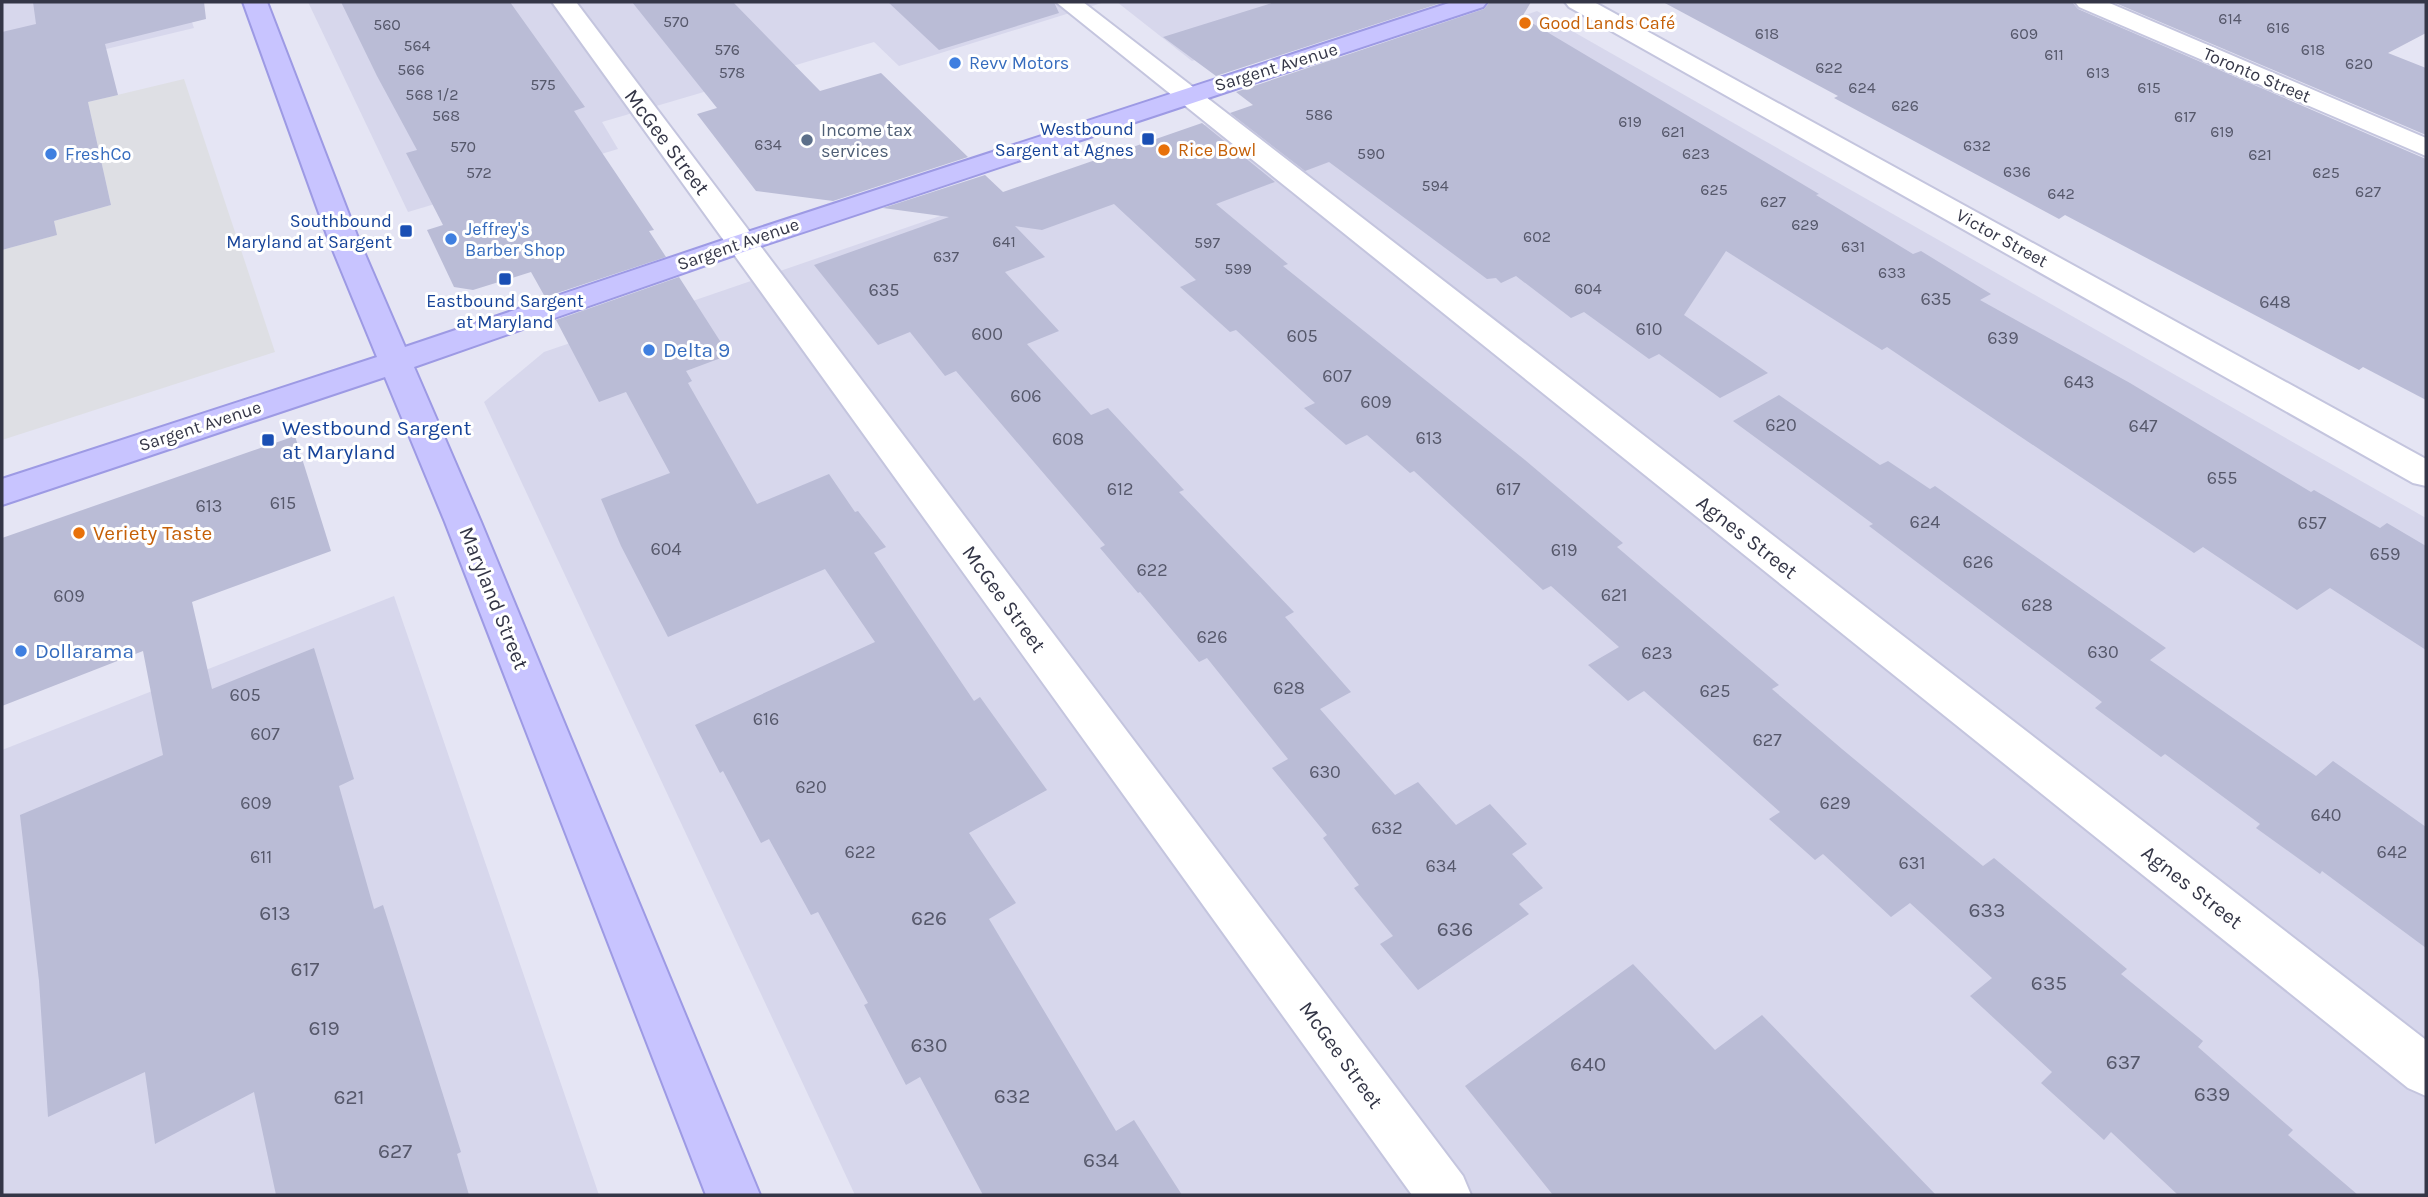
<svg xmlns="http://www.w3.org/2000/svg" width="2428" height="1197" viewBox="0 0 2428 1197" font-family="Karla,sans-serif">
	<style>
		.residential { fill: #d7d7ec }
		.parking { fill: #dedfe4 }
		.building { fill: #babcd6 }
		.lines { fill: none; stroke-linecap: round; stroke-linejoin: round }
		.minor-casing { stroke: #c4c5de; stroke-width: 4 }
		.secondary-casing { stroke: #9d9ae4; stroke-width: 4 }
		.minor { fill: #fff; fill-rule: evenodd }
		.secondary { fill: #c8c4ff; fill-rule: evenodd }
		.food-dot { fill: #e8710a; stroke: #fff; stroke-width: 2.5 }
		.shop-dot { fill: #3f7fe0; stroke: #fff; stroke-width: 2.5 }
		.transit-dot { fill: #1a4fb4; stroke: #fff; stroke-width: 2.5 }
		.service-dot { fill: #5c6f8a; stroke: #fff; stroke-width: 2.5 }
		.labels { text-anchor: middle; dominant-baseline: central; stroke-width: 6; stroke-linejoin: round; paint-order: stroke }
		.far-number-label { font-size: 16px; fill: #56586b }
		.far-food-label { font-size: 18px; fill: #c56008; stroke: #fff; text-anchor: start }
		.far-shop-label { font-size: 18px; fill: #366cbe; stroke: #fff; text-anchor: start }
		.far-street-label { font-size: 18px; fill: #343647; stroke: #fff }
		.far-transit-label { font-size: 18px; fill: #164399; stroke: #fff; text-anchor: end }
		.far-service-label { font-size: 18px; fill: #4e5e75; stroke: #fff; text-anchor: start }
		.number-label { font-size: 18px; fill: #56586b }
		.street-label { font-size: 21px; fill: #343647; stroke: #fff }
		.shop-label { font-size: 21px; fill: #366cbe; stroke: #fff; text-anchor: start }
		.transit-label { font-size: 21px; fill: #164399; stroke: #fff; text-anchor: start }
		.food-label { font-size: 21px; fill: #c56008; stroke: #fff; text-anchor: start }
		.near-number-label { font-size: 21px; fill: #56586b }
	</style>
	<rect width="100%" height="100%" fill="#e5e5f4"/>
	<path class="residential" d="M2,2h183l9,26 -192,46z
		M308,2h797l-206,64 -25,-24 -272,80 16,27 -210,63z
		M1117,2h262l-187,59z
		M1537,11l889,507v677h-1571l-371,-793 60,-50z
		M394,596l205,599h-597v-445z"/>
	<path class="parking" d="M184,79l91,273 -273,88v-190l54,-15 -2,-14 57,-16 -23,-103z"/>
	<path class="building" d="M33,2h171l2,17 -101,25 13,51 -30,7 23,103 -57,16 3,14 -55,15v-218l34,-8z
		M341,2h169l75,105 -11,4 80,119 -5,1 17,26 -121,40 -14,-25 -58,18 -19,-3 -27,-57 16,-5 -37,-72 11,-3 -40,-74z
		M632,2h101l87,89 61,-18 87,84 -135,44 -77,-10 -59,-77 20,-6z
		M888,2h166l5,11 -120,37z
		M1275,2h169l-228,74 -53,-39z
		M1490,2h41l-9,15 297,177 -3,1 97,59 8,-3 70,43 -11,6 150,83 181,109 3,-2 66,38 7,-5 39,23v104l-96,-62 -33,22 -94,-63 -9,6 -307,-206 -5,3 -156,-99 -42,64 84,58 -48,25 -61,-44 -10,5 -65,-47 -13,6 -55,-42 -15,7 -5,-5 -9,1 -158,-117 -24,9 -75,-58 23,-8 -17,-13 248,-83z
		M1663,2h409l6,7 348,150v241l-63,-33 -4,3 -294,-155 -6,4 -225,-121 4,-2z
		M2113,2h313v31l-38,20 38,15v67z
		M1202,123l73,59 -59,22 72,60 -5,2 242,194 98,83 -6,4 162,138 -7,4 70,60 141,117 11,-8 133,111 -6,5 82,67 -5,6 95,83 -5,5 70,60h-180l-67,-63 -7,8 -63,-57 11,-11 -82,-76 22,-18 -82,-75 -19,14 -68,-63 -8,6 -46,-41 11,-7 -136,-121 -16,10 -40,-36 31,-18 -68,-61 -8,4 -129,-119 -4,2 -43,-38 -21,10 -42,-37 11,-5 -79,-73 -6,2 -50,-45 16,-7 -82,-76 -72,26 -27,-4 30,31 -40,15 54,59 -32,13 64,71 17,-7 76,82 -5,2 115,120 -9,5 66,75 -31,17 75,86 23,-13 38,43 34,-21 37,40 -15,10 31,34 -24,16 10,10 -111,76 -38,-46 13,-8 -39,-48 5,-3 -36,-47 4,-3 -55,-67 16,-9 -81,-101 -8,4 -59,-70 -2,1 -38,-45 5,-3 -149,-174 -11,5 -35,-44 -32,13 -64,-80 135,-48 -66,-9 102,-33 18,17z
		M679,277l50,78 -43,16 6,10 -4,2 69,121 72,-30 26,38 3,-1 28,36 -12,6 100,148 6,-4 67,93 -78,43 47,70 -27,16 127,212 18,-11 48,75h-199l-63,-118 -14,8 -42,-80 4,-2 -50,-91 -7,3 -42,-76 -8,4 -38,-72 -3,2 -25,-48 180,-83 -50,-73 -157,68 -47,-91 -20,-47 69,-26 -44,-81 -27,10 -43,-82z
		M1779,395l101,70 8,-4 42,28 5,-3 231,162 -16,12 166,116 17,-15 93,66v121l-104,-77 -2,3 -64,-46 4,-4 -95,-70 -4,3 -66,-49 7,-6 -233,-176 4,-2 -140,-103z
		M295,436l36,115 -139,51 20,87 102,-41 40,131 -15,7 35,123 9,-4 40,126 38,121 -4,2 12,41h-193l-22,-103 -99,52 -10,-72 -97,45 -9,-136 -19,-166 143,-60 -20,-104 -141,55v-168z
		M1633,964l82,86 47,-35 174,180h-383l-88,-109z"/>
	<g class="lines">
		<g class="minor-casing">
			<path id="minor" d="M552,2h24l887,1174 8,19h-59z
				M1056,2h27l1343,1038v56l-18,-8z
				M1565,2h29l832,457v27l-13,-3 -844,-476z
				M2075,2h32l319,136v18l-347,-149z"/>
		</g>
		<g class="secondary-casing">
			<path id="secondary" d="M243,2h24l91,236 47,109 327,-110 720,-235h35l-4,5 -731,242 -338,118 67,155 279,673h-54l-261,-673 -60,-145 -383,128v-26l375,-122 -49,-119z"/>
		</g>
		<use href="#minor" class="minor"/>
		<use href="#secondary" class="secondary"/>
	</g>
	<g class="food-dot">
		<circle cx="1525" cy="23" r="7"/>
		<circle cx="1164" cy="150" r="7"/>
		<circle cx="79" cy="533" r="7"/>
	</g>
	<g class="shop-dot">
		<circle cx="955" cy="63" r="7"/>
		<circle cx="51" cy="154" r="7"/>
		<circle cx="451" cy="239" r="7"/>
		<circle cx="649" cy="350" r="7"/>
		<circle cx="21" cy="651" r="7"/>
	</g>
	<g class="transit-dot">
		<rect x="1141" y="132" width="14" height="14" rx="3.5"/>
		<rect x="399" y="224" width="14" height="14" rx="3.5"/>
		<rect x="498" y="272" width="14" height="14" rx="3.5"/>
		<rect x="261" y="433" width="14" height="14" rx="3.5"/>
	</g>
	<circle class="service-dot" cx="807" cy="140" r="7"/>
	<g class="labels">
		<g class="far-number-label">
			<text x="2230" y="18">614</text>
			<text x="676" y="21">570</text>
			<text x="387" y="24">560</text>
			<text x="2278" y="27">616</text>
			<text x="1767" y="33">618</text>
			<text x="2024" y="33">609</text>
			<text x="417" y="45">564</text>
			<text x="727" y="49">576</text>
			<text x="2313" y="49">618</text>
			<text x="2054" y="54">611</text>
			<text x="2359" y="63">620</text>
			<text x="1829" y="67">622</text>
			<text x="411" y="69">566</text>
			<text x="732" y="72">578</text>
			<text x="2098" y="72">613</text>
			<text x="543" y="84">575</text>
			<text x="1862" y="87">624</text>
			<text x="2149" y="87">615</text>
			<text x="432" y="94">568 1/2</text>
			<text x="1905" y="105">626</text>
			<text x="1319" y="114">586</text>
			<text x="446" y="115">568</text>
			<text x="2185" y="116">617</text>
			<text x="1630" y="121">619</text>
			<text x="1673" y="131">621</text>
			<text x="2222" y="131">619</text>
			<text x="768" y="144">634</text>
			<text x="1977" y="145">632</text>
			<text x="463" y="146">570</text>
			<text x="1371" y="153">590</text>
			<text x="1696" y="153">623</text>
			<text x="2260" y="154">621</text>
			<text x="2017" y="171">636</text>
			<text x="479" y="172">572</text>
			<text x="2326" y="172">625</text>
			<text x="1435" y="185">594</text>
			<text x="1714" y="189">625</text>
			<text x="2368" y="191">627</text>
			<text x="2061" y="193">642</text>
			<text x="1773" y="201">627</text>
			<text x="1805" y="224">629</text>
			<text x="1537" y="236">602</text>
			<text x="1004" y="241">641</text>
			<text x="1207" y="242">597</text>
			<text x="1853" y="246">631</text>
			<text x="946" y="256">637</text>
			<text x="1238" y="268">599</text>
			<text x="1892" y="272">633</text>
			<text x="1588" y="288">604</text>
		</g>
		<g class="far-food-label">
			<text x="1539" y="23">Good Lands Café</text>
			<text x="1178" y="150">Rice Bowl</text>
		</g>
		<g class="far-shop-label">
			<text x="969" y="63">Revv Motors</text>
			<text x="65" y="154">FreshCo</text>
			<text x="465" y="229">Jeffrey's<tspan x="465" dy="21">Barber Shop</tspan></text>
		</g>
		<g class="far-street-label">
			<text transform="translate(1276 67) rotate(-17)">Sargent Avenue</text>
			<text transform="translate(2257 75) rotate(23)">Toronto Street</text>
			<text transform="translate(2002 238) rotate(29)">Victor Street</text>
			<text transform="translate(738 244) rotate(-19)">Sargent Avenue</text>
			<text transform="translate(200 426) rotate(-18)">Sargent Avenue</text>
		</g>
		<g class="far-transit-label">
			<text x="1134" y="129">Westbound<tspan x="1134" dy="21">Sargent at Agnes</tspan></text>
			<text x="392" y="221">Southbound<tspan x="392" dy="21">Maryland at Sargent</tspan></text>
			<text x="505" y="301" text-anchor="middle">Eastbound Sargent<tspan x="505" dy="21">at Maryland</tspan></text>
		</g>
		<g class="far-service-label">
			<text x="821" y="130">Income tax<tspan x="821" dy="21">services</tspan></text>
		</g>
		<g class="number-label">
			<text x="884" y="290">635</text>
			<text x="1936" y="299">635</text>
			<text x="2275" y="302">648</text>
			<text x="1649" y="329">610</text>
			<text x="987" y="334">600</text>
			<text x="1302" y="336">605</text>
			<text x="2003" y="338">639</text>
			<text x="1337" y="376">607</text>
			<text x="2079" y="382">643</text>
			<text x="1026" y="396">606</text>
			<text x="1376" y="402">609</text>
			<text x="1781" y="425">620</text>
			<text x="2143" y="426">647</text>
			<text x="1429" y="438">613</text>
			<text x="1068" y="439">608</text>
			<text x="2222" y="478">655</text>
			<text x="1120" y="489">612</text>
			<text x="1508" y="489">617</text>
			<text x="283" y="503">615</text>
			<text x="209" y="506">613</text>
			<text x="1925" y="522">624</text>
			<text x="2312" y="523">657</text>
			<text x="666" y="549">604</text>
			<text x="1564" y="550">619</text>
			<text x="2385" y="554">659</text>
			<text x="1978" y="562">626</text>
			<text x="1152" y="570">622</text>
			<text x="1614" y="595">621</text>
			<text x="69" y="596">609</text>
			<text x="2037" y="605">628</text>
			<text x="1212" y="637">626</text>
			<text x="2103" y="652">630</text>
			<text x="1657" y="653">623</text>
			<text x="1289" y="688">628</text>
			<text x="1715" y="691">625</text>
			<text x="245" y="695">605</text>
			<text x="766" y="719">616</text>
			<text x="265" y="734">607</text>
			<text x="1767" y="740">627</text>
			<text x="1325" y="772">630</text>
			<text x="811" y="787">620</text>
			<text x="256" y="803">609</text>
			<text x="1835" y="803">629</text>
			<text x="2326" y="815">640</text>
			<text x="1387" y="828">632</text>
			<text x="860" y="852">622</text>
			<text x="2392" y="852">642</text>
			<text x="261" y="857">611</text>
			<text x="1912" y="863">631</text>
			<text x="1441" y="866">634</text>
		</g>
		<g class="street-label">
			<text transform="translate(667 142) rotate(53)">McGee Street</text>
			<text transform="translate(1747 537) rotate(38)">Agnes Street</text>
			<text transform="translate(494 598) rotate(68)">Maryland Street</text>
			<text transform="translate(1004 599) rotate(54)">McGee Street</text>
			<text transform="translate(2192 887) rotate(38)">Agnes Street</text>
			<text transform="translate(1341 1055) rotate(54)">McGee Street</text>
		</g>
		<g class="shop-label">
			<text x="663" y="350">Delta 9</text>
			<text x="35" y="651">Dollarama</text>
		</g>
		<g class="transit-label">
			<text x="282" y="428">Westbound Sargent<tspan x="282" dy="24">at Maryland</tspan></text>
		</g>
		<g class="food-label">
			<text x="93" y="533">Veriety Taste</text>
		</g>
		<g class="near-number-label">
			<text x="1987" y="910">633</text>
			<text x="275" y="913">613</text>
			<text x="929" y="918">626</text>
			<text x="1455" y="929">636</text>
			<text x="305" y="969">617</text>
			<text x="2049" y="983">635</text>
			<text x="324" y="1028">619</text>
			<text x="929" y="1045">630</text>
			<text x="2123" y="1062">637</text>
			<text x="1588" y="1064">640</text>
			<text x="2212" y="1094">639</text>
			<text x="1012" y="1096">632</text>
			<text x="349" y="1097">621</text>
			<text x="395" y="1151">627</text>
			<text x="1101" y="1160">634</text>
		</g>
	</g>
	<rect width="2428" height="1197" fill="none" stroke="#343647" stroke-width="7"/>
</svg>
